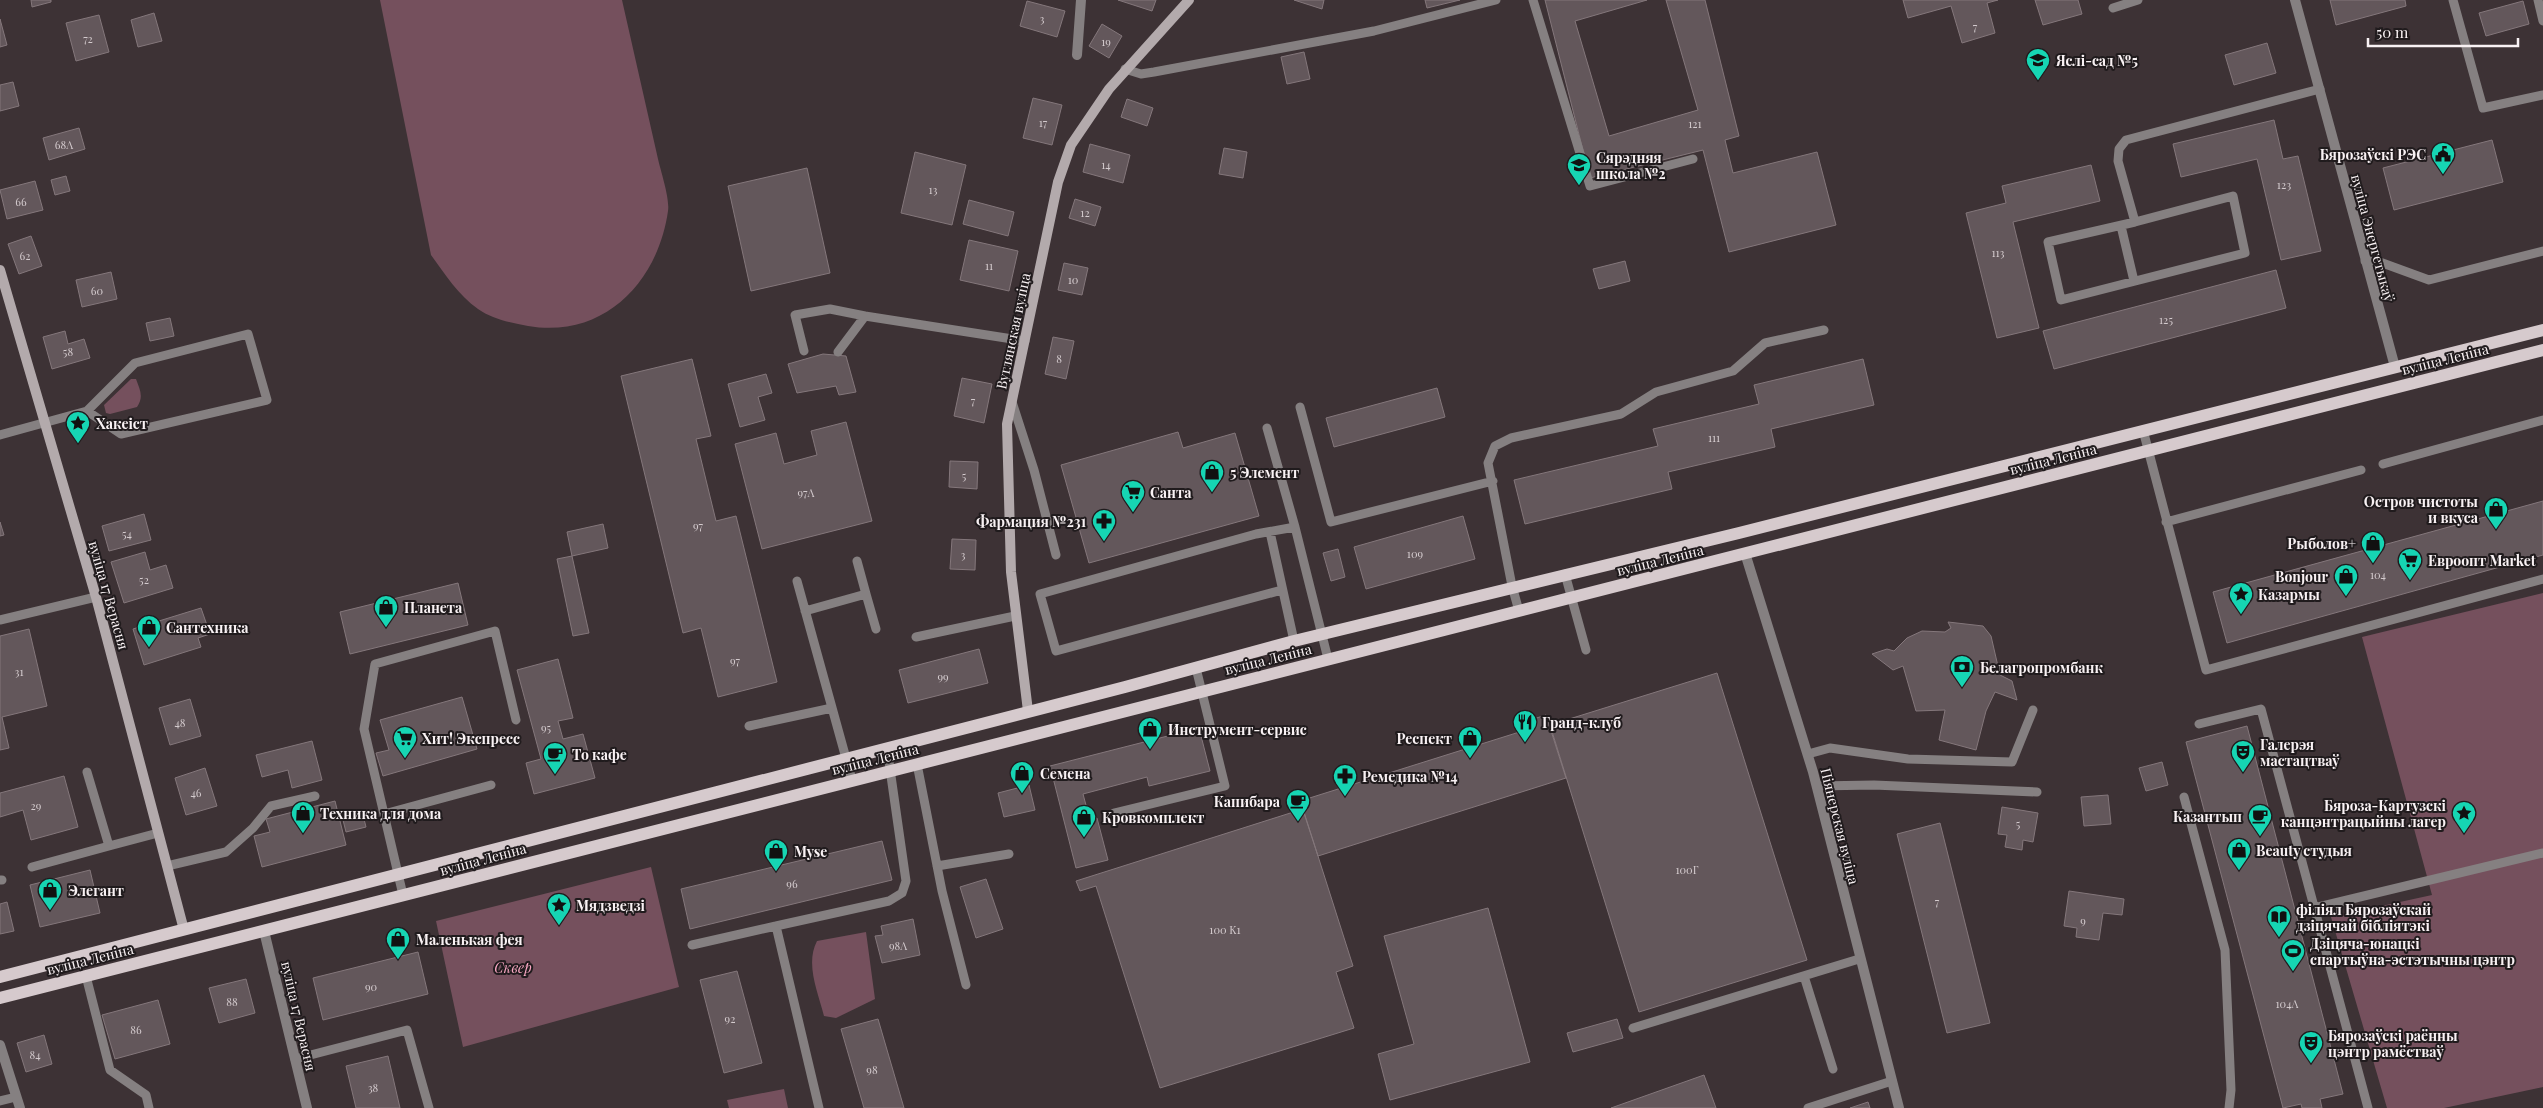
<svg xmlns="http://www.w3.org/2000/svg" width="2543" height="1108" viewBox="0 0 2543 1108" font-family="'Playfair Display',serif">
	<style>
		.green { fill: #75505d }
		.building { fill: #63575b; stroke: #84777b }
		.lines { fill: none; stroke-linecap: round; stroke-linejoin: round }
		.lane { stroke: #858081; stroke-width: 9 }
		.street { stroke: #858081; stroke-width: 10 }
		.secondary { stroke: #b3aaac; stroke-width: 10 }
		.primary { stroke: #d6cacd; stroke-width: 12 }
		.labels { text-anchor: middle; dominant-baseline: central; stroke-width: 4; stroke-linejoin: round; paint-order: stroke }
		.number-label { font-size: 11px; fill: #d4cbce }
		.poi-label { font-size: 14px; font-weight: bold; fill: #f9f2f4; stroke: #201b1d; text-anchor: start }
		.street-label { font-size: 14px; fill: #f9f2f4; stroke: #201b1d }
		.park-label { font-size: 14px; font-style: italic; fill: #fba9c5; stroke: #201b1d }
	</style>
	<rect width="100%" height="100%" fill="#3d3235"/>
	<path class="green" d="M380,0h242c12,53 24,106 36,159 3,13 12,40 10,52 -10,71 -64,128 -140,115 -17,-3 -36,-7 -50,-17 -20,-14 -33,-35 -47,-54z
		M131,379h5c4,11 8,18 1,28l-27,7 -4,-1 -2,-8z
		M2543,593v494l-99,21h-57l-56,-191 101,-22 -70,-258z
		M651,867l28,120 -216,60 -27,-126z
		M866,932l9,67 -39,19 -12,-2c-6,-24 -19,-52 -7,-75z
		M784,1089l4,19h-59l-2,-8z"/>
	<path class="building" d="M31,0h20v2l-19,5z
		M1118,0h38l-4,11z
		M1294,0h30l-2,9z
		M1425,0h35l-33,8z
		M1545,0h102l-72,21 34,115 89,-26 -32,-110h39l34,136 -14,4 8,33 84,-21 19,73 -107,27 -26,-102 -113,28z
		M1903,0h95l-11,3 8,30 -33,10 -11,-37 -43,12z
		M2035,0h43l4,14 -39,11z
		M2330,0h75l1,6 -70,19z
		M1027,1l38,10 -8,26 -37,-11z
		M2523,1l6,23 -43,12 -7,-23z
		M154,13l8,28 -24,6 -7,-27z
		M99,15l10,37 -33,9 -10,-38z
		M0,19l7,26 -7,2z
		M1102,24l20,12 -13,22 -20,-12z
		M2267,43l9,30 -42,12 -9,-30z
		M1304,52l6,27 -23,5 -6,-27z
		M13,82l6,24 -19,5v-26z
		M1033,98l29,7 -10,40 -29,-7z
		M1127,99l26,9 -6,18 -26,-9z
		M2274,120l9,39 15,-3 23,95 -40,9 -24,-101 -76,18 -8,-33z
		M79,128l6,21 -36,11 -6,-22z
		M2492,140l11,42 -109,28 -11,-42z
		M1090,144l40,11 -7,28 -40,-11z
		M1224,148l23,4 -4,26 -24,-4z
		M915,152l51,13 -14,60 -51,-12z
		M2091,165l9,36 -87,21 26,106 -42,10 -31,-125 40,-10 -4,-17z
		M807,168l23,105 -79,18 -23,-105z
		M66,176l4,15 -15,4 -4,-15z
		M35,181l8,29 -36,9 -7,-29z
		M1075,199l26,8 -6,19 -26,-8z
		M969,200l45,12 -6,24 -45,-12z
		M31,236l11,30 -23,8 -11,-30z
		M969,240l49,11 -9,40 -49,-11z
		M1625,261l5,20 -31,8 -6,-20z
		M1064,263l24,5 -6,27 -24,-5z
		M2276,270l10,38 -232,61 -11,-38z
		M111,272l6,27 -35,8 -6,-27z
		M170,318l4,18 -24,5 -4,-18z
		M65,331l3,13 16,-5 6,19 -38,11 -9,-32z
		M1053,337l21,4 -8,38 -21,-5z
		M823,354l23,2 10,36 -17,3 -3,-9 -39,7 -9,-29z
		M692,359l19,77 -15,3 20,82 20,-5 41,166 -59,15 -17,-69 -18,5 -62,-257z
		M1863,359l11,46 -103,24 4,18 -107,25 4,17 -147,35 -11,-44 144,-34 -5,-17 106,-25 -5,-19z
		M766,374l6,19 -14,4 7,23 -25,7 -12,-43z
		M962,378l30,6 -8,39 -30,-7z
		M1437,388l8,29 -111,30 -8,-29z
		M846,422l26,99 -110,28 -27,-105 41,-11 8,31 33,-9 -6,-24z
		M1178,432l5,16 52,-15 24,83 -170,47 -28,-98z
		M950,461l28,1 -1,27 -28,-2z
		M2543,501v54l-316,88 -14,-51z
		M144,514l7,26 -42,11 -7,-25z
		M1463,516l12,43 -109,30 -12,-42z
		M0,522l4,13 -4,1z
		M603,524l5,24 -36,8 -5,-24z
		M952,539l24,1 -1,30 -25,-1z
		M1338,549l7,28 -14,4 -8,-28z
		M145,552l5,18 16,-5 7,23 -49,15 -13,-41z
		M572,556l17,77 -16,3 -16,-77z
		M458,583l10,42 -118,29 -10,-42z
		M201,608l9,26 -12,4 3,9 -57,18 -11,-36z
		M1948,622l35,4 8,10 9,39 12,6 5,19 -22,-8 -9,19 -10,39 -37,-10 6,-30 -29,1 -13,-45 -10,4 -21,-16 15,-5 7,2 13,-13 15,-7 23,1 6,-4z
		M29,629l18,77 -45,11 7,31 -9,2v-114z
		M979,649l9,34 -80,20 -9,-33z
		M558,659l15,59 -15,3 5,18 20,-5 12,44 -61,16 -8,-31 15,-4 -24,-89z
		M1717,673l90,287 -168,52 -89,-287z
		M462,697l15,52 -94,27 -7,-23 13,-3 -9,-30z
		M190,699l11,37 -31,9 -11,-37z
		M1546,715l20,63 -248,78 -18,-55 229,-72 -2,-8z
		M2247,726l96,368 -23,5 2,9h-20l-1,-4 -18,4 -97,-366z
		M1199,728l11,43 -61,15 -2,-9 -64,17 7,26 7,-2 11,42 -32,8 -26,-102z
		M312,741l10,39 -30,8 -4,-18 -26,7 -6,-22z
		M2162,762l6,23 -22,6 -7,-23z
		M205,768l12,38 -31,9 -11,-37z
		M64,776l14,51 -47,13 -8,-30 -23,7v-24z
		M1029,785l6,25 -31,7 -6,-24z
		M2108,795l3,29 -27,2 -3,-29z
		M335,801l11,44 -84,22 -8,-31 16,-4 -4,-13z
		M2002,807l36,6 -5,29 -10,-2 -1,10 -17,-3 2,-12 -9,-1z
		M1303,809l50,157 -17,6 18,56 -194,60 -64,-202 -16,5 -4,-10z
		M362,811l4,16 -20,5 -4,-16z
		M1940,823l50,200 -43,10 -50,-199z
		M882,841l10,39 -202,49 -9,-40z
		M90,870l10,43 -60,14 -10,-42z
		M986,879l17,50 -27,9 -16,-51z
		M2069,891l55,8 -2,16 -19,-2 -4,27 -23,-3 1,-9 -13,-2z
		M7,902l7,29 -14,3v-30z
		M1488,908l42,154 -140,38 -12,-46 36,-10 -30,-108z
		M913,919l7,36 -38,8 -7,-27 8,-1 -2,-9z
		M418,952l10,42 -105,26 -10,-42z
		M737,971l25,92 -38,10 -24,-93z
		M246,979l9,34 -36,10 -10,-35z
		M158,1000l12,44 -55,15 -13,-44z
		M878,1019l26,89h-40l-23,-79z
		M1617,1019l6,19 -50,14 -6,-19z
		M44,1035l8,29 -26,8 -9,-29z
		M388,1056l12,52h-44l-10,-42z
		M1704,1075l12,33h-105z
		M1868,1102l2,6h-20z"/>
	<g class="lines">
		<path class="lane" d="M1533,0l57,186 103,-27
			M2453,0l30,108 60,-13
			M2538,0l5,21
			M2113,8l25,-8
			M1125,69l16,5 13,-2 220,-41 122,-31
			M2233,196l12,57 -184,47 -13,-58 87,-20z
			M2135,222l-17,-61 1,-12 7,-9 194,-51
			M2121,226l13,55
			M2365,261h12l52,19 114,-29
			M804,351l-9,-36 35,-6 35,7
			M838,352l27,-36 160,25
			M1012,402l22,68 22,85
			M1300,407l31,115 162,-41
			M1267,428l28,99 33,132
			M2143,430l63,240 337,-91
			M0,435l87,-24 48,-48 113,-29 19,66 -146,34 -34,-23
			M2383,464l160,-44
			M2166,522l195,-52
			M1270,532l24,109
			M1565,574l21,76
			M797,581l55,199
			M1282,590l-226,61 -16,-57 216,-60 39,-7
			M866,594l10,35
			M805,611l61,-17 -9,-33
			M1519,611l-7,-25 -24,-123 7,-17 16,-8 110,-24 35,-22 77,-21 32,-28 59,-13
			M0,620l96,-23
			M916,637l99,-21
			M2199,724l62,-15 107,399
			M749,726l83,-18
			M1808,754l22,-6 78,11 104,3 21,-52
			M917,764l25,127 24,94
			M87,772l22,74 49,-13
			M1817,786l57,-1 163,7
			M2184,797l41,153 6,140 -2,18
			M1114,813l111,-27 -29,-118
			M384,814l107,-29
			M167,866l59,-14 27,-24 18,-22 44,-10
			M937,866l72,-12
			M32,867l77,-21
			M0,880h2
			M403,895l-39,-166 11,-65 120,-33 21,89
			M2314,908l229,-55
			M692,945l84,-19
			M86,976l24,94 36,25 3,13
			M1804,976l29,93
			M1633,1028l226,-69
			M295,1059l112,-29 22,78
			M0,1101l16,-4
			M819,1108l-43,-182 113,-25 13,-8 4,-12 -19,-133
			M1808,1108l84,-27"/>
		<path class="street" d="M2295,0l100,367
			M1077,55l4,-55
			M1745,553l68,219 86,336
			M264,931l43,177
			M0,1045l20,63"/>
		<path class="secondary" d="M0,270l96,327 88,333
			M1028,711l-17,-139 -4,-148 51,-242 13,-37 38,-56 80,-89"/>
		<path class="primary" d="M0,977l1125,-290 169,-46 445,-108 804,-203
			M0,998l2543,-648"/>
	</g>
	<defs>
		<g id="school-pin" transform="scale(1.25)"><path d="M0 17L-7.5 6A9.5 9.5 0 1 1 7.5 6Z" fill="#16d5b3" stroke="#201b1d"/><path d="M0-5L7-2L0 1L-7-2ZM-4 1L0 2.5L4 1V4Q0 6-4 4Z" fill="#111"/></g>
		<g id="civic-pin" transform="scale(1.25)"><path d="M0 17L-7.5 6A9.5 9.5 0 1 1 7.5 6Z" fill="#16d5b3" stroke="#201b1d"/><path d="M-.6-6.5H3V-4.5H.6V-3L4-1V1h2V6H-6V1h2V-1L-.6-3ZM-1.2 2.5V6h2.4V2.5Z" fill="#111"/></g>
		<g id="sight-pin" transform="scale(1.25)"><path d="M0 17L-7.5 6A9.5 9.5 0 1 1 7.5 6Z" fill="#16d5b3" stroke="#201b1d"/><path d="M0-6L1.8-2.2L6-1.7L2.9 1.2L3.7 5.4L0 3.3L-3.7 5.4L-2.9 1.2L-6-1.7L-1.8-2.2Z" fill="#111"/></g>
		<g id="shop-pin" transform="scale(1.25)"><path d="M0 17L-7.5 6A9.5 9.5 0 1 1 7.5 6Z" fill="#16d5b3" stroke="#201b1d"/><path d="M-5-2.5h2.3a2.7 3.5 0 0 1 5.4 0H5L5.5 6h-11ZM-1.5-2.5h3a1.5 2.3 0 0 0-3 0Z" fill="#111"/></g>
		<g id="supermarket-pin" transform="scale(1.25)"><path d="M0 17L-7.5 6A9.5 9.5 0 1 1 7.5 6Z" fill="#16d5b3" stroke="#201b1d"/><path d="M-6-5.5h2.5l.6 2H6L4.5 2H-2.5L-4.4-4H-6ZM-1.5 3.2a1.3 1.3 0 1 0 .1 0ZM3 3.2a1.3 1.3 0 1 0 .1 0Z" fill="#111"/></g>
		<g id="pharmacy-pin" transform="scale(1.25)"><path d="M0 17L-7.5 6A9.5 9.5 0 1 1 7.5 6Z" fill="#16d5b3" stroke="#201b1d"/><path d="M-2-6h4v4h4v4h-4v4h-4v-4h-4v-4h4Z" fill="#111"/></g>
		<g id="bank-pin" transform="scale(1.25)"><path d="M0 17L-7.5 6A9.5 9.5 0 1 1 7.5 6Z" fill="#16d5b3" stroke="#201b1d"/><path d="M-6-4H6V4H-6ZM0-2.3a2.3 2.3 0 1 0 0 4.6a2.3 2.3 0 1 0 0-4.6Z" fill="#111"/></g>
		<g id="restaurant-pin" transform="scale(1.25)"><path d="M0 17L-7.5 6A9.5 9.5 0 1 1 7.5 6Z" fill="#16d5b3" stroke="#201b1d"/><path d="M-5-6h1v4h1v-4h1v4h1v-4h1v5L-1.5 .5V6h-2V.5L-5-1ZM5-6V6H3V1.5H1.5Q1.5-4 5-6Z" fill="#111"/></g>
		<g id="theatre-pin" transform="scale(1.25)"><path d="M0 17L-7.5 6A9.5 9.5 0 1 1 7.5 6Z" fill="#16d5b3" stroke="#201b1d"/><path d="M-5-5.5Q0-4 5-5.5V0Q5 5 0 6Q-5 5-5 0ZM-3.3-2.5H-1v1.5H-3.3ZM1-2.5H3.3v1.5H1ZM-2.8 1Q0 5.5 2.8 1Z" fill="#111"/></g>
		<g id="cafe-pin" transform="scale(1.25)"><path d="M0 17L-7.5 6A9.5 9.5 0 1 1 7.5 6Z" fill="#16d5b3" stroke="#201b1d"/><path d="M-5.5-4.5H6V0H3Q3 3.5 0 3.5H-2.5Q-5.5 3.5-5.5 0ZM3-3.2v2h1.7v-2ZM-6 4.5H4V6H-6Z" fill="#111"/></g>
		<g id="library-pin" transform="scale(1.25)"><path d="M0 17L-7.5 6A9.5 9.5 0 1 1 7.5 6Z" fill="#16d5b3" stroke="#201b1d"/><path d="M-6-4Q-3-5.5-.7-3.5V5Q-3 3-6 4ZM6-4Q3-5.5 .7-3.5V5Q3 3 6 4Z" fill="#111"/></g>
		<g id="stadium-pin" transform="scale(1.25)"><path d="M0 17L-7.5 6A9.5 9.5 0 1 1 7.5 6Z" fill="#16d5b3" stroke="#201b1d"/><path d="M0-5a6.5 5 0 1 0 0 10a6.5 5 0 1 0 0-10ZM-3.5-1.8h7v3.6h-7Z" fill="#111"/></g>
	</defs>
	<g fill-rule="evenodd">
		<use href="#school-pin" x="2038" y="60"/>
		<use href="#civic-pin" x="2443" y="154"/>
		<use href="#school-pin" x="1579" y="165"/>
		<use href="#sight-pin" x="78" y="423"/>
		<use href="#shop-pin" x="1212" y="472"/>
		<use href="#supermarket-pin" x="1133" y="492"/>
		<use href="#shop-pin" x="2496" y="509"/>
		<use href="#pharmacy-pin" x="1104" y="521"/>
		<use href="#shop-pin" x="2373" y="543"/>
		<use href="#supermarket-pin" x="2410" y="560"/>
		<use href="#shop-pin" x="2346" y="576"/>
		<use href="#sight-pin" x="2241" y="594"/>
		<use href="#shop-pin" x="386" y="607"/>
		<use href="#shop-pin" x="149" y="627"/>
		<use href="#bank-pin" x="1962" y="667"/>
		<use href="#restaurant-pin" x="1525" y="722"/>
		<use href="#shop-pin" x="1150" y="729"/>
		<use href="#supermarket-pin" x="405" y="738"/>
		<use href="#shop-pin" x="1470" y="738"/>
		<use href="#theatre-pin" x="2243" y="752"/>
		<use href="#cafe-pin" x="555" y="754"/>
		<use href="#shop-pin" x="1022" y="773"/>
		<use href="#pharmacy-pin" x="1345" y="776"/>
		<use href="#cafe-pin" x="1298" y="801"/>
		<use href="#shop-pin" x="303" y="813"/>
		<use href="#sight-pin" x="2464" y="813"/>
		<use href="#cafe-pin" x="2260" y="816"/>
		<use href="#shop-pin" x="1084" y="817"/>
		<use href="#shop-pin" x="2239" y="850"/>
		<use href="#shop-pin" x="776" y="851"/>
		<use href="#shop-pin" x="50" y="890"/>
		<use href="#sight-pin" x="559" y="905"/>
		<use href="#library-pin" x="2279" y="917"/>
		<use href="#shop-pin" x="398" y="939"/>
		<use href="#stadium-pin" x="2293" y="951"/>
		<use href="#theatre-pin" x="2311" y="1043"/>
	</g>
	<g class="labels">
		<g class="number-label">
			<text x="1042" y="18">3</text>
			<text x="1975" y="26">7</text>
			<text x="88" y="38">72</text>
			<text x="1106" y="41">19</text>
			<text x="1043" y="122">17</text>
			<text x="1695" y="123">121</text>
			<text x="64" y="144">68А</text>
			<text x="1106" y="164">14</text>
			<text x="2284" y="184">123</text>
			<text x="933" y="189">13</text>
			<text x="21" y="201">66</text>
			<text x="1085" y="212">12</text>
			<text x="1998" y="252">113</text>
			<text x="25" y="255">62</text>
			<text x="989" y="265">11</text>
			<text x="1073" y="279">10</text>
			<text x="97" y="290">60</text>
			<text x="2166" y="319">125</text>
			<text x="68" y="351">58</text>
			<text x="1059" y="358">8</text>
			<text x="973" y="400">7</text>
			<text x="1714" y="437">111</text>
			<text x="964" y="475">5</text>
			<text x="806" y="492">97А</text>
			<text x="698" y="525">97</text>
			<text x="127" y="533">54</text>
			<text x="1415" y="553">109</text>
			<text x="963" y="554">3</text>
			<text x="2378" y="574">104</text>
			<text x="144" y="579">52</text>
			<text x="735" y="660">97</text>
			<text x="19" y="671">31</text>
			<text x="943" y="676">99</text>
			<text x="180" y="722">48</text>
			<text x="546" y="727">95</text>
			<text x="196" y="792">46</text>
			<text x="36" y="805">29</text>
			<text x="2018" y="823">5</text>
			<text x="1687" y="869">100Г</text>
			<text x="792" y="883">96</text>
			<text x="1937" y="901">7</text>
			<text x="2083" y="920">9</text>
			<text x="1225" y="929">100 K1</text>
			<text x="898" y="945">98А</text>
			<text x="371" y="986">90</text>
			<text x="232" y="1001">88</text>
			<text x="2287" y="1003">104А</text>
			<text x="730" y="1018">92</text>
			<text x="136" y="1029">86</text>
			<text x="35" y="1054">84</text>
			<text x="872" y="1069">98</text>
			<text x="373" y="1087">38</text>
		</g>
		<g class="poi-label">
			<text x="2056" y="60">Яслі-сад №5</text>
			<text x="2426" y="154" text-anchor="end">Бярозаўскі РЭС</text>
			<text x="1596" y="157">Сярэдняя<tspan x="1596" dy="16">школа №2</tspan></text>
			<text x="96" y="423">Хакеіст</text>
			<text x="1230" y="472">5 Элемент</text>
			<text x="1150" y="492">Санта</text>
			<text x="2478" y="501" text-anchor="end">Остров чистоты<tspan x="2478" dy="16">и вкуса</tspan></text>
			<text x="1086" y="521" text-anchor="end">Фармация №231</text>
			<text x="2356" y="543" text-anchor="end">Рыболов+</text>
			<text x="2428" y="560">Евроопт Market</text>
			<text x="2328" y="576" text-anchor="end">Bonjour</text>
			<text x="2258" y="594">Казармы</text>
			<text x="404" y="607">Планета</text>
			<text x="166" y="627">Сантехника</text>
			<text x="1980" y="667">Белагропромбанк</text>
			<text x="1542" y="722">Гранд-клуб</text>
			<text x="1168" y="729">Инструмент-сервис</text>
			<text x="422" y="738">Хит! Экспресс</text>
			<text x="1452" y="738" text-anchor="end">Респект</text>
			<text x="2260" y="744">Галерэя<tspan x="2260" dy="16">мастацтваў</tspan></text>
			<text x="572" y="754">То кафе</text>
			<text x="1040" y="773">Семена</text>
			<text x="1362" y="776">Ремедика №14</text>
			<text x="1280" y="801" text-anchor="end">Капибара</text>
			<text x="2446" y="805" text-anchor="end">Бяроза-Картузскі<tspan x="2446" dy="16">канцэнтрацыйны лагер</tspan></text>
			<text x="320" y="813">Техника для дома</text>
			<text x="2242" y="816" text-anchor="end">Казантып</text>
			<text x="1102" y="817">Кровкомплект</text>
			<text x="2256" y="850">Beauty студыя</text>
			<text x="794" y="851">Myse</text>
			<text x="68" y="890">Элегант</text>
			<text x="576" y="905">Мядзведзі</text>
			<text x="2296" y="909">філіял Бярозаўскай<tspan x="2296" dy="16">дзіцячай бібліятэкі</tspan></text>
			<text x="416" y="939">Маленькая фея</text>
			<text x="2310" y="943">Дзіцяча-юнацкі<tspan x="2310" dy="16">спартыўна-эстэтычны цэнтр</tspan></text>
			<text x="2328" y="1035">Бярозаўскі раённы<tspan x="2328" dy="16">цэнтр рамёстваў</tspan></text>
		</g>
		<g class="street-label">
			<text transform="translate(2373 238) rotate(75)">вуліца Энергетыкаў</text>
			<text transform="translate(1013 331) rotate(-78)">Вуглянская вуліца</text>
			<text transform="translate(2445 359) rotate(-14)">вуліца Леніна</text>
			<text transform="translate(2053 459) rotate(-14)">вуліца Леніна</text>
			<text transform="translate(1660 560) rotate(-14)">вуліца Леніна</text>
			<text transform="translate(109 595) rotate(74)">вуліца 17 Верасня</text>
			<text transform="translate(1268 659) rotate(-14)">вуліца Леніна</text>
			<text transform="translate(875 759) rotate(-14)">вуліца Леніна</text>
			<text transform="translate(1840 826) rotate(76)">Піянерская вуліца</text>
			<text transform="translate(483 859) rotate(-15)">вуліца Леніна</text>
			<text transform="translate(90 959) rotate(-14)">вуліца Леніна</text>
			<text transform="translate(299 1016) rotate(77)">вуліца 17 Верасня</text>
		</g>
		<g class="park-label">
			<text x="513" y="967">Сквер</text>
		</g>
	</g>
	<path d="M2368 38v8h150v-8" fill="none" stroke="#f9f2f4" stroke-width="2.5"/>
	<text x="2376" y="38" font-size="15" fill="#f9f2f4" stroke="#201b1d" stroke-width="4" paint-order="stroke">50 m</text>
</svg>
